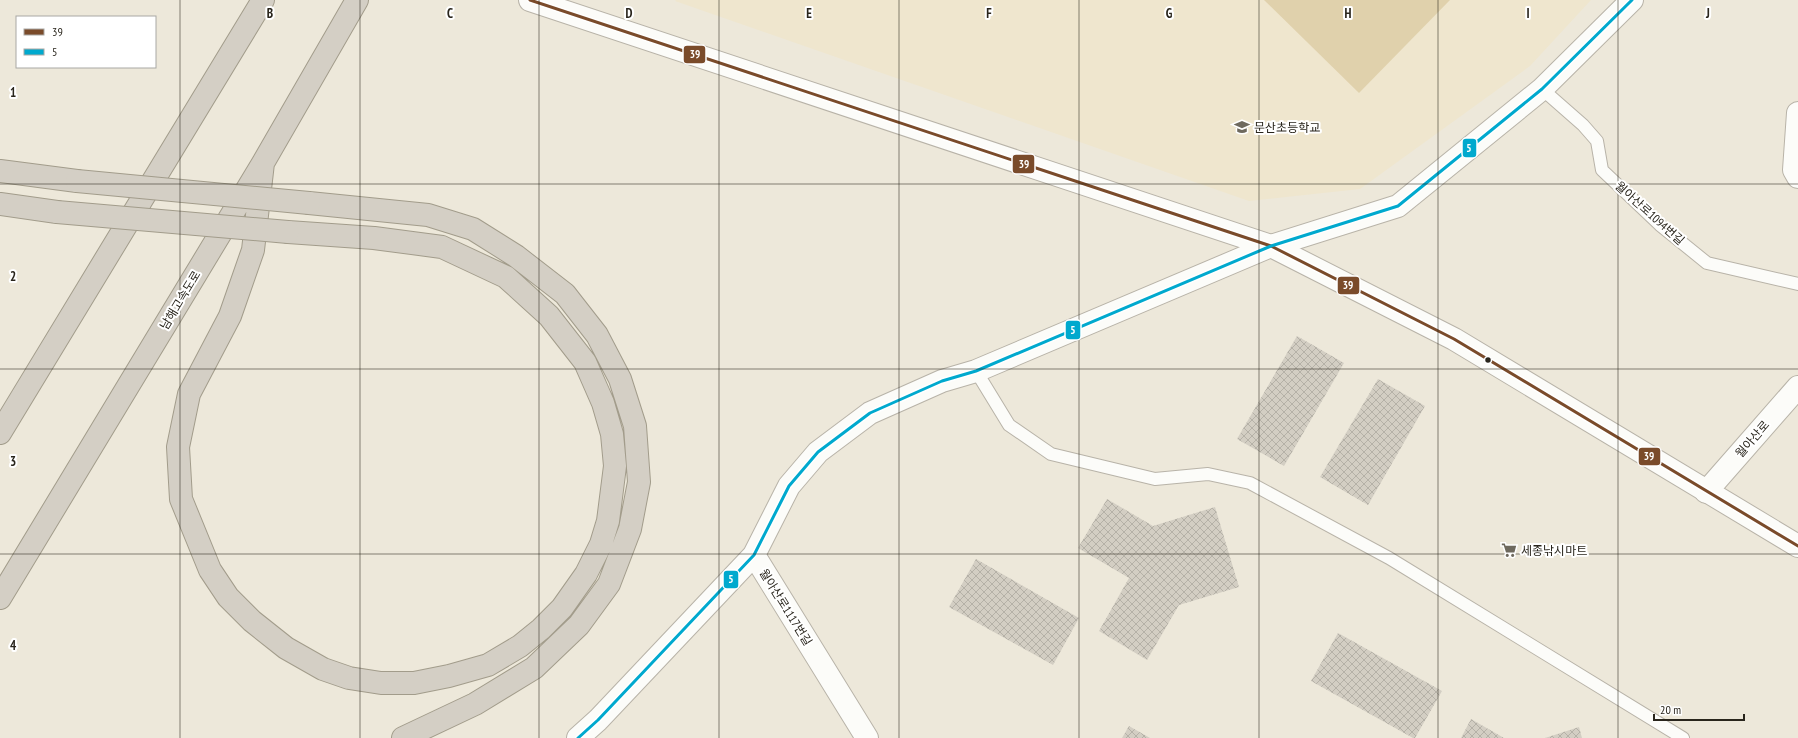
<svg xmlns="http://www.w3.org/2000/svg" width="1798" height="738" viewBox="0 0 1798 738" font-family="'PT Sans Narrow','Noto Sans KR',sans-serif">
	<style>
		.built { fill: #efe6ce }
		.pitch { fill: #e0d1ac }
		.building { fill: url(#building-cross-hatch) }
		.lines { fill: none; stroke-linecap: round; stroke-linejoin: round }
		.service-casing { stroke: #b8b3a8; stroke-width: 14 }
		.minor-casing { stroke: #b8b3a8; stroke-width: 24 }
		.secondary-casing { stroke: #b8b3a8; stroke-width: 24 }
		.motorway-casing { stroke: #a29c8b; stroke-width: 24 }
		.service { stroke: #fcfcf9; stroke-width: 12 }
		.minor { stroke: #fcfcf9; stroke-width: 22 }
		.secondary { stroke: #fcfcf9; stroke-width: 22 }
		.motorway { stroke: #d4cfc5; stroke-width: 22 }
		.motorway-bridge-casing { stroke: #a29c8b; stroke-width: 24; stroke-linecap: butt }
		.motorway-bridge { stroke: #d4cfc5; stroke-width: 22 }
		.bus-1-casing { stroke: #fff; stroke-width: 6 }
		.bus-2-casing { stroke: #fff; stroke-width: 6 }
		.bus-1 { stroke: #7a4b2a; stroke-width: 3 }
		.bus-2 { stroke: #00a9ce; stroke-width: 3 }
		.grid { fill: none; stroke: #29251c; stroke-width: 1; stroke-opacity: 0.55 }
		.bus-dot { fill: #29251c; stroke: #fff; stroke-width: 1.5 }
		.labels { text-anchor: middle; dominant-baseline: central; stroke-width: 4; stroke-linejoin: round; paint-order: stroke }
		.poi-label { font-size: 12px; fill: #29251c; stroke: #fff; text-anchor: start }
		.street-label { font-size: 12px; fill: #29251c; stroke: #fff }
		.grid-label { font-size: 13px; text-anchor: middle; font-weight: bold; fill: #29251c; stroke: #fff; stroke-width: 4; stroke-linejoin: round; paint-order: stroke }
		.line-badge { stroke: #fff; stroke-width: 1.5 }
		.badge-label { font-size: 11px; text-anchor: middle; font-weight: bold; fill: #fff }
	</style>
	<defs>
		<pattern id="building-cross-hatch" width="8" height="8" patternUnits="userSpaceOnUse"><rect width="8" height="8" fill="#d3cec3"/><path d="M0 0l8 8M0 8l8-8" fill="none" stroke="#b5b1a7"/></pattern>
	</defs>
	<rect width="100%" height="100%" fill="#ede8da"/>
	<path class="built" d="M676,0h915l-61,66 -170,123 -111,12 -574,-200z"/>
	<path class="pitch" d="M1264,0h186l-91,93z"/>
	<path class="building" d="M1297,336l47,27 -60,103 -47,-27z
		M1378,379l47,27 -57,99 -48,-28z
		M1107,499l46,27 62,-19 24,80 -60,18 -32,55 -48,-29 30,-53 -51,-30z
		M976,559l103,59 -26,47 -104,-58z
		M1338,633l104,58 -27,47h-2l-102,-57z
		M1471,719l33,19h-43z
		M1129,726l21,12h-28z
		M1579,727l3,11h-37z"/>
	<g class="lines">
		<g class="service-casing">
			<path id="service" d="M1542,89l41,36 14,16 5,29 58,55 47,38 91,21
				M976,371l33,54 42,29 104,25 53,-5 42,9 139,75 294,180"/>
		</g>
		<g class="minor-casing">
			<path id="minor" d="M1798,113l-4,57 4,7
				M1706,492l92,-105
				M754,555l113,183
				M578,738l20,-18 156,-165 35,-69 29,-34 52,-39 72,-32 34,-10 295,-125 127,-40 144,-117 90,-89"/>
		</g>
		<g class="secondary-casing">
			<path id="secondary" d="M530,0l741,246 183,93 344,207"/>
		</g>
		<g class="motorway-casing">
			<path id="motorway" d="M263,163l-10,87 -23,66 -41,78 -11,53 3,52 29,71 18,27 24,24 34,27 37,21 26,9 32,5h33l35,-7 39,-11 32,-19 21,-17 21,-21 24,-34 15,-30 7,-23 7,-55 -3,-32 -9,-31 -18,-41 -36,-46 -43,-39 -64,-30 -68,-9 -86,-6
				M0,171l77,10
				M309,203l119,12 45,14 43,27 49,38 32,41 23,44 15,47 4,56 -9,47 -21,55 -30,41 -45,43 -59,36 -72,34
				M0,204l57,8
				M0,433l263,-433
				M0,598l263,-435 94,-163"/>
		</g>
		<use href="#service" class="service"/>
		<use href="#minor" class="minor"/>
		<use href="#secondary" class="secondary"/>
		<use href="#motorway" class="motorway"/>
		<g class="motorway-bridge-casing">
			<path id="motorway-bridge" d="M77,181l232,22
				M57,212l231,20"/>
		</g>
		<use href="#motorway-bridge" class="motorway-bridge"/>
		<g class="bus-1-casing">
			<path id="bus-1" d="M530,0l741,246 183,93 344,207"/>
		</g>
		<g class="bus-2-casing">
			<path id="bus-2" d="M578,738l20,-18 156,-165 35,-69 29,-34 52,-39 72,-32 34,-10 295,-125 127,-40 144,-117 90,-89"/>
		</g>
		<use href="#bus-1" class="bus-1"/>
		<use href="#bus-2" class="bus-2"/>
	</g>
	<path class="grid" d="M180,0v738M360,0v738M539,0v738M719,0v738M899,0v738M1079,0v738M1259,0v738M1438,0v738M1618,0v738M0,184h1798M0,369h1798M0,554h1798"/>
	<defs>
		<g id="school-bare" transform="scale(1.2)"><path d="M0-5L7-2L0 1L-7-2ZM-4 1L0 2.5L4 1V4Q0 6-4 4Z" fill="#6e695e" stroke="#fff" stroke-width="2.5" paint-order="stroke"/></g>
		<g id="supermarket-bare" transform="scale(1.2)"><path d="M-6-5.5h2.5l.6 2H6L4.5 2H-2.5L-4.4-4H-6ZM-1.5 3.2a1.3 1.3 0 1 0 .1 0ZM3 3.2a1.3 1.3 0 1 0 .1 0Z" fill="#6e695e" stroke="#fff" stroke-width="2.5" paint-order="stroke"/></g>
	</defs>
	<g fill-rule="evenodd">
		<use href="#school-bare" x="1242" y="127"/>
		<use href="#supermarket-bare" x="1509" y="550"/>
	</g>
	<circle class="bus-dot" cx="1488" cy="360" r="3.5"/>
	<g class="labels">
		<g class="poi-label">
			<text x="1254" y="127">문산초등학교</text>
			<text x="1521" y="550">세종낚시마트</text>
		</g>
		<g class="street-label">
			<text transform="translate(1650 213) rotate(42)">월아산로1094번길</text>
			<text transform="translate(180 300) rotate(-59)">남해고속도로</text>
			<text transform="translate(1752 439) rotate(-49)">월아산로</text>
			<text transform="translate(786 607) rotate(58)">월아산로1117번길</text>
		</g>
	</g>
	<g class="grid-label">
		<text x="270" y="18">B</text>
		<text x="450" y="18">C</text>
		<text x="629" y="18">D</text>
		<text x="809" y="18">E</text>
		<text x="989" y="18">F</text>
		<text x="1169" y="18">G</text>
		<text x="1348" y="18">H</text>
		<text x="1528" y="18">I</text>
		<text x="1708" y="18">J</text>
		<text x="13" y="97">1</text>
		<text x="13" y="281">2</text>
		<text x="13" y="466">3</text>
		<text x="13" y="650">4</text>
	</g>
	<g class="line-badge">
		<rect x="683" y="45" width="23" height="19" rx="4" fill="#7a4b2a"/>
		<rect x="1462" y="138" width="15" height="20" rx="4" fill="#00a9ce"/>
		<rect x="1012" y="154" width="23" height="20" rx="4" fill="#7a4b2a"/>
		<rect x="1337" y="276" width="23" height="19" rx="4" fill="#7a4b2a"/>
		<rect x="1065" y="320" width="16" height="20" rx="4" fill="#00a9ce"/>
		<rect x="1638" y="447" width="23" height="19" rx="4" fill="#7a4b2a"/>
		<rect x="723" y="570" width="16" height="19" rx="4" fill="#00a9ce"/>
	</g>
	<g class="badge-label">
		<text x="695" y="58">39</text>
		<text x="1469" y="152">5</text>
		<text x="1024" y="168">39</text>
		<text x="1348" y="289">39</text>
		<text x="1073" y="334">5</text>
		<text x="1649" y="460">39</text>
		<text x="731" y="583">5</text>
	</g>
	<rect x="16" y="16" width="140" height="52" fill="#ffffff" stroke="#a9a8a4"/>
	<rect x="24" y="29" width="20" height="6" fill="#7a4b2a" stroke="#a9a8a4"/>
	<text x="52" y="36" font-size="12" fill="#29251c">39</text>
	<rect x="24" y="49" width="20" height="6" fill="#00a9ce" stroke="#a9a8a4"/>
	<text x="52" y="56" font-size="12" fill="#29251c">5</text>
	<path d="M1654 714v6h90v-6" fill="none" stroke="#29251c" stroke-width="2"/>
	<text x="1660" y="714" font-size="12" fill="#29251c" stroke="#ffffff" stroke-width="3" paint-order="stroke">20 m</text>
</svg>
